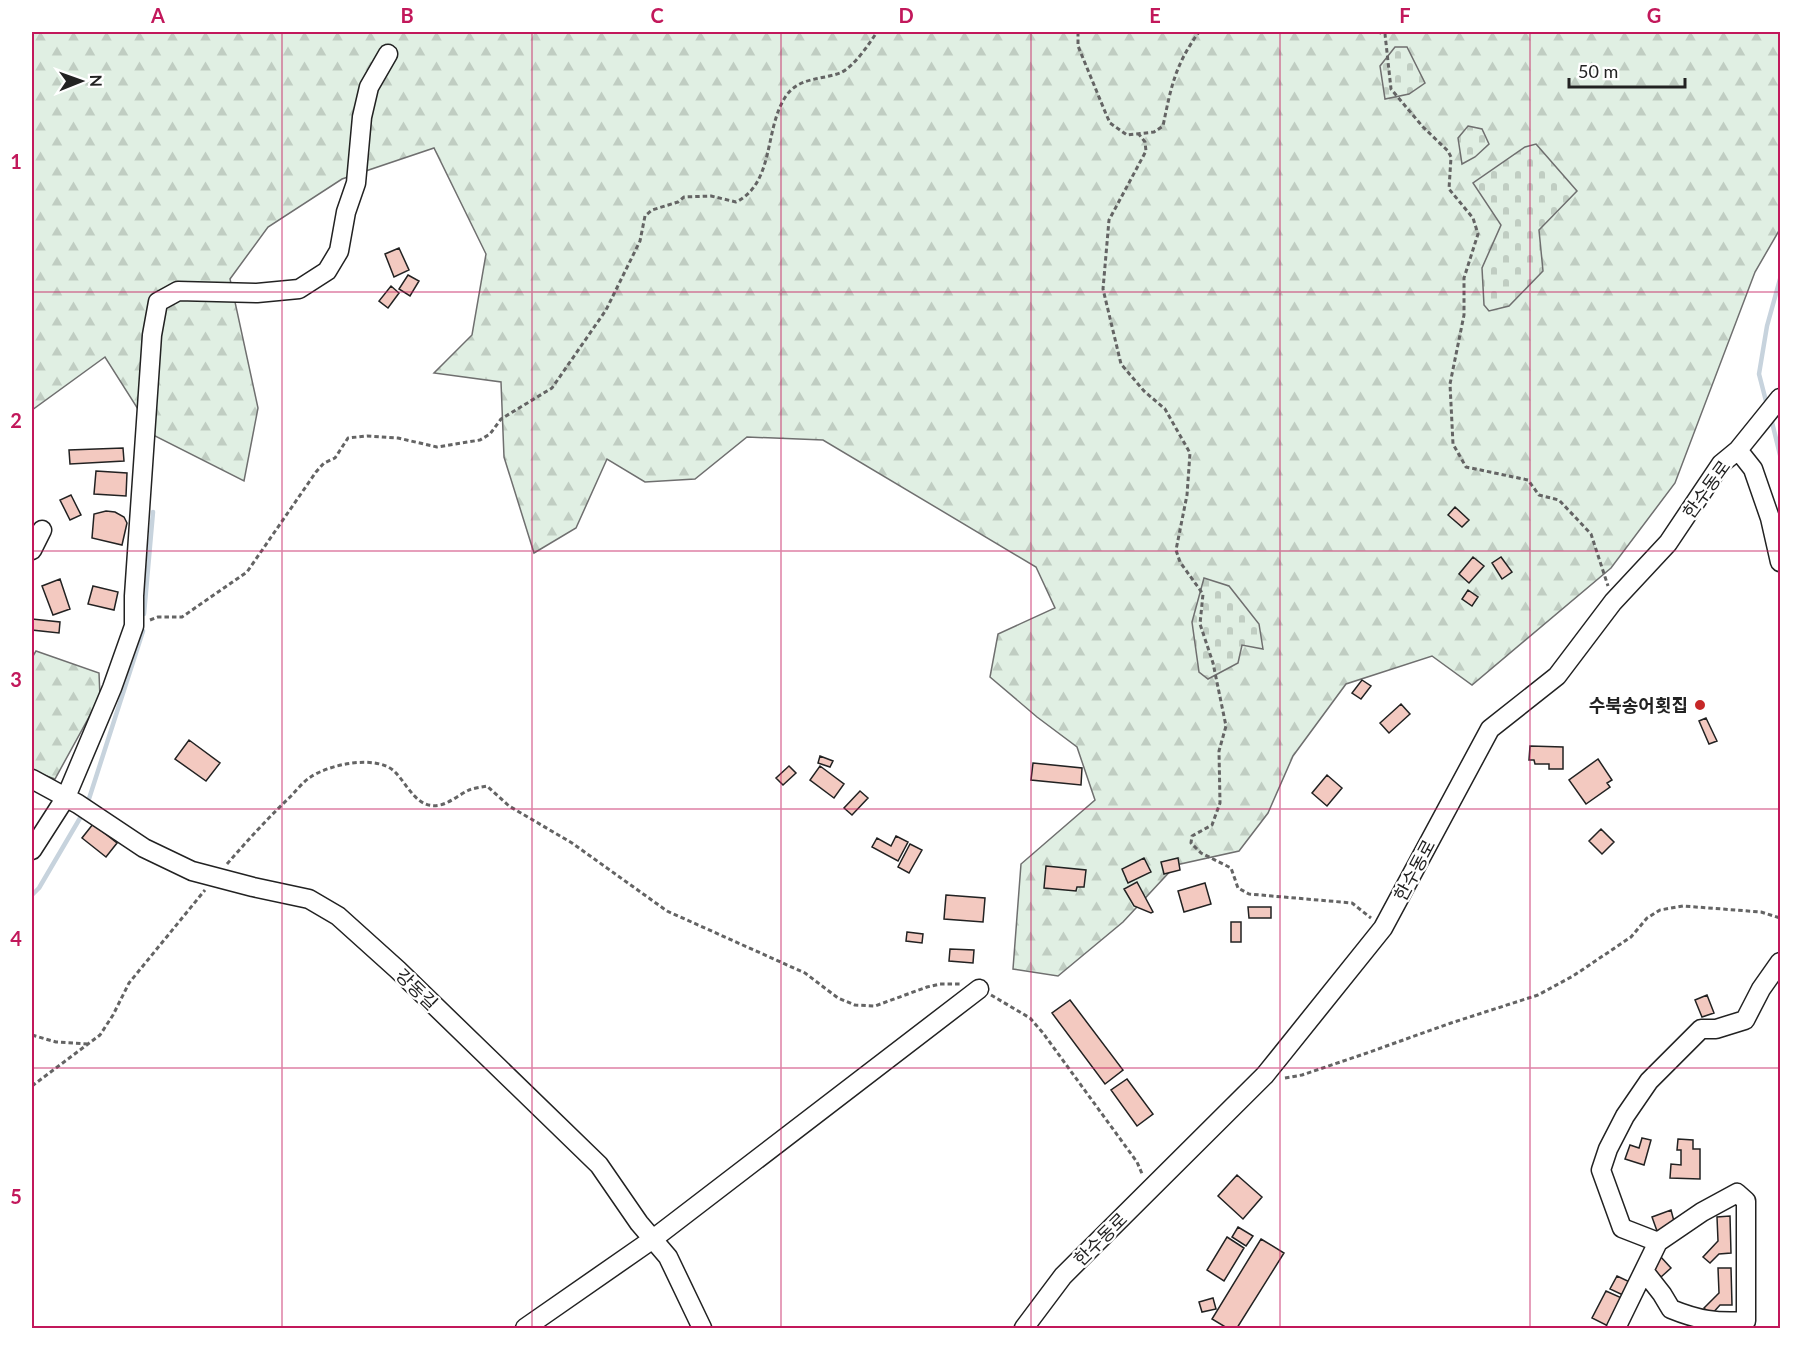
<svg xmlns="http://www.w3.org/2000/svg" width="1812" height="1360" viewBox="0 0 1812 1360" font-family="Lato,'Noto Sans KR',sans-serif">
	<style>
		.forest { fill: url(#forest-firs); stroke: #6f6f6f; stroke-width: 1.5 }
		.cemetery { fill: url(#cemetery-stones); stroke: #6f6f6f; stroke-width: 1.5 }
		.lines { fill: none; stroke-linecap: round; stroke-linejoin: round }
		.stream { stroke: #c7d3dd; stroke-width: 4.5 }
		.building { fill: #f3c9c0; stroke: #222; stroke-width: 1.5 }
		.minor-casing { stroke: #222; stroke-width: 21 }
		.path { stroke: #646464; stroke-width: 3; stroke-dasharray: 4.5 3; stroke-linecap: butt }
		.minor { stroke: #fff; stroke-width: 18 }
		.grid { fill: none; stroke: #c2185b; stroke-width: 1.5; stroke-opacity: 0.55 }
		.poi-dot { fill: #c62828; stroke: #fff; stroke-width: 2 }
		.labels { text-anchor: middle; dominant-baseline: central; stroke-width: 4.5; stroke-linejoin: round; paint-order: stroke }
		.street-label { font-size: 18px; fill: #222; stroke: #fff }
		.poi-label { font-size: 18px; font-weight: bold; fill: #222; stroke: #fff; text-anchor: end }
		.neatline { fill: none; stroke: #c2185b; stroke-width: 2 }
		.grid-label { font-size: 20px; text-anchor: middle; font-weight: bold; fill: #c2185b }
	</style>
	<defs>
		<pattern id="forest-firs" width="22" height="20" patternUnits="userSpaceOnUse" patternTransform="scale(1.5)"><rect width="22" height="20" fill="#e0efe3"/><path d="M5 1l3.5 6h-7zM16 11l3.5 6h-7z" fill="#c0cdc2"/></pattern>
		<pattern id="cemetery-stones" width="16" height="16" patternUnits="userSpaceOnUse" patternTransform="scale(1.5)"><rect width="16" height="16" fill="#e0efe3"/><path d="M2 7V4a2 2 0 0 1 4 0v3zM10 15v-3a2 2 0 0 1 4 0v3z" fill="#c0cdc2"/></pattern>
	</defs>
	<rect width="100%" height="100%" fill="#fff"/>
	<path class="forest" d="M32,32h1748v197l-25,43 -80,211 -64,85 -139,117 -40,-29 -86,28 -53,72 -25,57 -29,38 -63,14 -53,57 -65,54 -45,-7 8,-105 74,-64 -18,-53 -40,-30 -47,-40 8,-43 57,-26 -19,-41 -213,-127 -76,-3 -52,42 -50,3 -38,-23 -31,69 -42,25 -30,-96 -3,-75 -67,-9 38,-38 14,-81 -52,-106 -92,31 -74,48 -38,52 28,129 -14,73 -89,-45 -50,-79 -73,53z
		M36,651l63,22 1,24 -45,82 -23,-8v-113z"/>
	<path class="cemetery" d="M1395,47h12l18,36 -16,11 -24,5 -5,-33z
		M1468,126l14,3 7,15 -14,13 -13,7 -4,-26z
		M1536,144l41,47 -38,39 4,41 -34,35 -20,5 -5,-6 -2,-37 19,-43 -28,-42 52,-36z
		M1204,578l25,8 30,38 4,25 -21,-4 -4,18 -30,16 -9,-7 -7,-50z"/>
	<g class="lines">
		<path class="stream" d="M1767,405l-8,-31 8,-48 13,-47
			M1771,418l9,37
			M144,614l9,-102
			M87,805l56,-174
			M32,895l7,-7 44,-75"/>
	</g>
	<path class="building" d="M399,248l10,22 -15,7 -9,-23z
		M408,275l11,6 -9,15 -11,-7z
		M391,286l8,7 -11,15 -9,-7z
		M123,448l1,13 -54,3 -1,-14z
		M96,471l31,2 -1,23 -32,-2z
		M71,495l10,20 -11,5 -10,-20z
		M1455,507l14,13 -7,7 -14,-12z
		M106,511l9,1 9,5 3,6 -5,22 -30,-7 2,-24z
		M1473,557l11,9 -15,17 -10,-9z
		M1501,557l11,15 -10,7 -10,-16z
		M60,579l10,30 -17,6 -11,-29z
		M93,586l25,6 -4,18 -26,-6z
		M1468,590l10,7 -6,9 -10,-7z
		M32,619l28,3 -1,11 -27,-3z
		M1362,680l9,6 -10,13 -9,-6z
		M1401,704l9,10 -21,19 -9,-10z
		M1706,718l11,23 -8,3 -10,-23z
		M189,740l31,23 -14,18 -31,-22z
		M1530,746l33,1v22h-14v-5h-14l-1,-4h-5z
		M820,756l13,5 -3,6 -12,-4z
		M1598,759l14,21 -5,3 3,4 -24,17 -17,-24z
		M1033,763l49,5 -1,17 -50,-5z
		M789,766l7,7 -13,12 -7,-7z
		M820,766l24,18 -10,14 -24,-18z
		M1327,775l15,13 -15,18 -15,-13z
		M860,791l8,7 -16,17 -8,-7z
		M93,824l24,19 -11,14 -24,-19z
		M1601,829l13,13 -12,12 -13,-13z
		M896,836l12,6 -10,19 -26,-14 5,-9 14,8z
		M910,844l12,6 -13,23 -11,-6z
		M1144,858l7,14 -23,11 -6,-14z
		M1178,858l2,12 -16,4 -3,-12z
		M1046,866l40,4 -2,17h-7l-1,4 -32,-3z
		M1137,882l16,30 -2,1 -17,-7 -10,-17z
		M1205,883l6,21 -27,8 -6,-21z
		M946,895l39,3 -2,24 -39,-3z
		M1248,907h23v11h-22z
		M1231,922h10v20h-10z
		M907,932l16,2 -1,9 -16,-2z
		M950,949l24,1 -1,13 -24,-2z
		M1707,995l7,18 -12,4 -7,-17z
		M1070,1000l53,70 -18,14 -53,-71z
		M1127,1079l26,35 -16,12 -26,-36z
		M1642,1138l9,2 -7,25 -19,-6 5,-14 9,3z
		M1678,1139l15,1v9h7v30l-30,-1 1,-14 10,1v-15h-4z
		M1237,1175l25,22 -19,22 -25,-23z
		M1671,1210l4,15 -18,6 -5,-14z
		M1730,1216l1,37 -12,1 -9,9 -7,-6 15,-16 -1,-24z
		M1238,1227l15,9 -7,10 -14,-9z
		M1227,1237l17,11 -20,33 -17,-11z
		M1261,1239l23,14 -47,75h-10l-15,-9z
		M1660,1256l11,12 -10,9 -11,-12z
		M1718,1268h13l1,37h-12l-9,10 -7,-7 15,-15z
		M1617,1276l15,7 -7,13 -15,-7z
		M1606,1291l18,8 -14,28 -18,-9z
		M1213,1298l3,11 -14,3 -3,-10z"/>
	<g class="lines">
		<g class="minor-casing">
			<path id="minor" d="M1738,450l15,19 17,49 10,44
				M32,550l10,-20
				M32,779l46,25 66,44 48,23 61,16 56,12 29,17 60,54 201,195 40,58 29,34 34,71
				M32,850l34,-53 46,-109 22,-62v-30l18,-261 6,-33 20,-11 79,2 42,-4 28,-18 12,-20 7,-39 10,-29 6,-66 7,-30 19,-33
				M1658,1242l-36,-14 -21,-58 7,-21 17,-33 24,-35 52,-52h15l29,-9 16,-31 19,-27
				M525,1328l128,-89 326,-250
				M1024,1328l39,-52 202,-201 118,-147 107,-199 67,-53 56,-74 55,-59 53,-79 17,-14 42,-52
				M1616,1328l42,-86 44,-30 35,-19 9,8v120c-30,2 -48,-1 -75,-12l-9,-15 -18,-23"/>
		</g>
		<path class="path" d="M1078,32v14l28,68 4,9 17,12 27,-3 9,-6c8,-39 12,-61 36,-94
			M1377,32l8,2 6,55 32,38 25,24 3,6 -2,32 24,29 5,16 -14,44v37l-14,69 3,60 13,23 62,13 11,15 20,5 32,34 17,52
			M1138,133l7,9 1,9 -37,69 -6,69 18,75 23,27 21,18 25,44 -3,42 -11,55 4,12 23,32 -3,30 13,39 13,63 -7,25 1,52 -8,22 -20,11 -1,7 10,10 30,15 7,20 11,6 103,9 19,15
			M150,620l8,-3h24l65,-45 69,-100 8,-9 11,-5 13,-20 19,-2 31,2 39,9 43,-7 10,-6 11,-15 51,-31 54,-78 34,-69 5,-25 7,-6 26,-8 6,-5 27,-1 25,6c39,-19 28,-74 50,-106 13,-19 35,-16 54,-23 14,-6 29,-29 37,-41
			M227,864c20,-23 41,-46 63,-67 6,-6 12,-14 19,-19 20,-14 68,-24 86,-6 13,13 22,38 45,33 10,-2 20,-11 29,-15 5,-2 12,-3 18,-4l22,20 63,37 95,68 138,62 33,25 17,7 20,1 52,-19 13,-3h20
			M991,995l39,23 13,15 94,129 6,14
			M32,1035l24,7 33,2
			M1285,1078l17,-3 62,-21 87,-31 87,-28 35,-19 58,-39 16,-19 13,-8 23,-4 78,6 19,6
			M32,1086l68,-51 13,-20 16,-32 76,-93"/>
		<use href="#minor" class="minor"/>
	</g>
	<path class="grid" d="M282,32v1296M532,32v1296M781,32v1296M1031,32v1296M1280,32v1296M1530,32v1296M32,292h1748M32,551h1748M32,809h1748M32,1068h1748"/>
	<circle class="poi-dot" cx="1700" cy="705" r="6"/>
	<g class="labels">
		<g class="street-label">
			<text transform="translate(1706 489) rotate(-54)">한수동로</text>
			<text transform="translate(1414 870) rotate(-62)">한수동로</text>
			<text transform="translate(417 989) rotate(44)">강동길</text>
			<text transform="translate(1100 1239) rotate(-45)">한수동로</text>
		</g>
		<g class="poi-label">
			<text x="1688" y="705">수북송어횟집</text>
		</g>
	</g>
	<rect width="1812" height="1360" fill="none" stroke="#ffffff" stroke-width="66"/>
	<g transform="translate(81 81) rotate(89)" stroke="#ffffff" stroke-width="4.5" paint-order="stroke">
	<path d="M0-4.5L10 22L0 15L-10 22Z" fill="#222222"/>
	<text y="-9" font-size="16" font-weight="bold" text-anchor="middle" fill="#222222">N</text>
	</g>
	<path d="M1569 78v9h116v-9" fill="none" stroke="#222222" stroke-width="3"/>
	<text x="1578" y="78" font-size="18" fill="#222222" stroke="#ffffff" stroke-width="4.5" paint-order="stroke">50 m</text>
	<rect x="33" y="33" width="1746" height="1294" class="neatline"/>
	<g class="grid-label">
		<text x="158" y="23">A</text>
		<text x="407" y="23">B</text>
		<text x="657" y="23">C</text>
		<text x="906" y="23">D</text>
		<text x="1155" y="23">E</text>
		<text x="1405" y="23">F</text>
		<text x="1654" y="23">G</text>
		<text x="16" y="169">1</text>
		<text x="16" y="428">2</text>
		<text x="16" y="687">3</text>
		<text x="16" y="946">4</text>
		<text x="16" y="1204">5</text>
	</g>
</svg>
